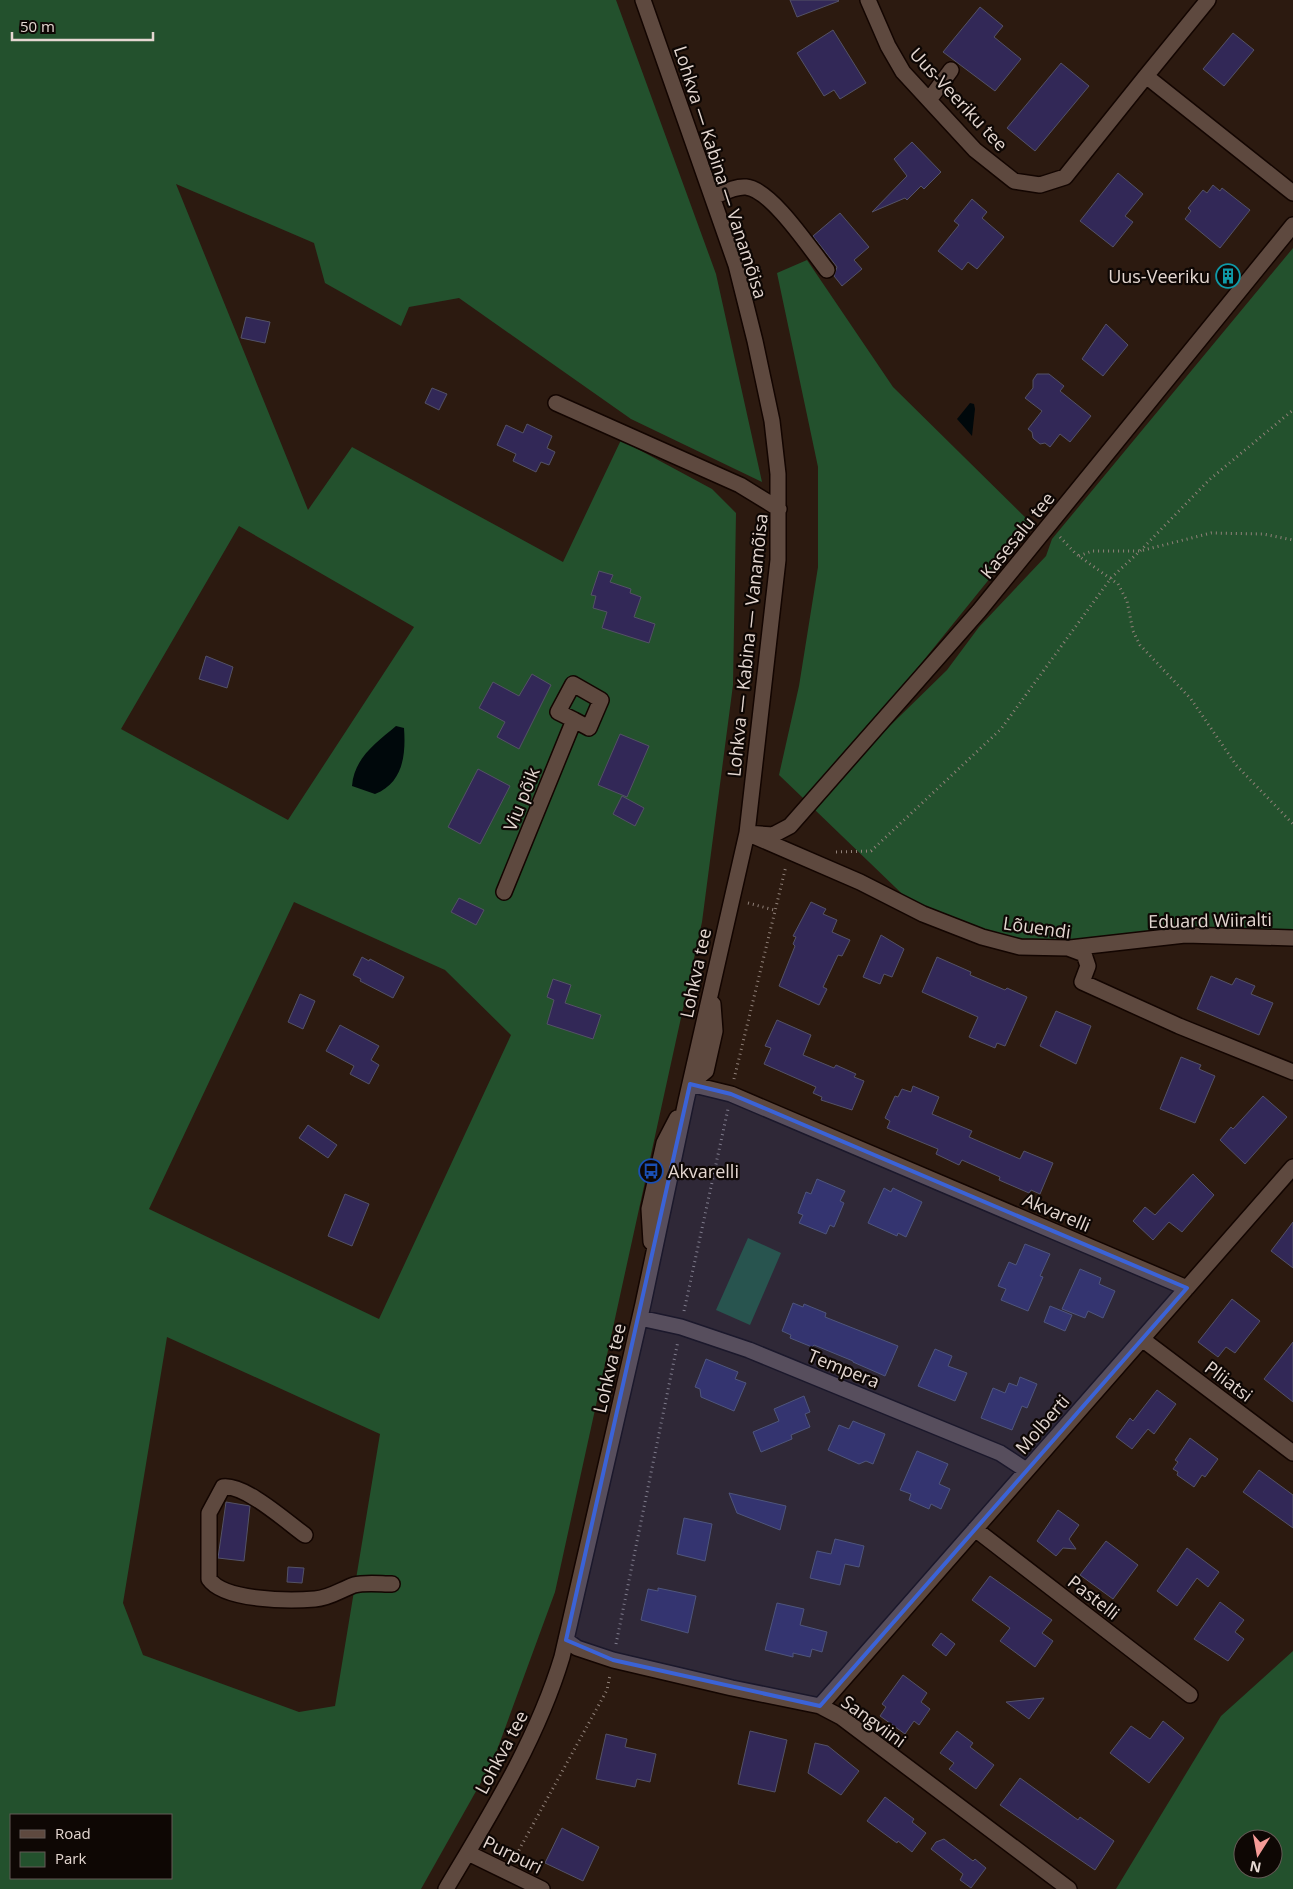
<svg xmlns="http://www.w3.org/2000/svg" width="1293" height="1889" viewBox="0 0 1293 1889" font-family="'Open Sans',sans-serif">
	<style>
		.green { fill: #23512d; fill-rule: evenodd }
		.water { fill: #00080b }
		.building { fill: #322857; stroke: #545266 }
		.lines { fill: none; stroke-linecap: round; stroke-linejoin: round }
		.minor-casing { stroke: #130501; stroke-width: 18 }
		.path { stroke: #908179; stroke-width: 3; stroke-dasharray: 1 4; stroke-linecap: butt }
		.minor { stroke: #5e493f; stroke-width: 15 }
		.marked { fill: #3b63d7; fill-opacity: 0.2; stroke: #3b63d7; stroke-width: 4; stroke-linejoin: round }
		.labels { text-anchor: middle; dominant-baseline: central; stroke-width: 4.5; stroke-linejoin: round; paint-order: stroke }
		.street-label { font-size: 18px; fill: #e4d7d1; stroke: #0e0704 }
		.poi-label { font-size: 18px; fill: #e4d7d1; stroke: #0e0704; text-anchor: end }
	</style>
	<rect width="100%" height="100%" fill="#2c1a10"/>
	<path class="green" d="M0,0h616l100,274 46,208 -131,-63 -172,-121 -50,9 -8,19 -76,-43 -11,-40 -138,-59 132,326 44,-63 211,115 58,-122 91,49 24,24 -3,172 -31,237 -147,670 -62,169 -72,128h-421zM239,526l175,101 -126,193 -167,-91zM294,902l151,68 66,65 -132,284 -230,-110zM167,1337l213,97 -45,272 -36,6 -156,-57 -20,-52zM11,1815h160v63h-160z
		M1293,248v690l-273,9 -97,-33 -109,-105 41,-49 92,-90 32,-43 67,-71 6,-17z
		M807,260l86,127 140,138 -202,250 -28,23 -24,-23 20,-89 19,-119v-100l-41,-194z
		M748,1238l33,15 -31,72 -34,-15z
		M1293,1651v238h-177l105,-173zM1243,1839h30v30h-30z"/>
	<path class="water" d="M970,403l4,1 1,5 -3,27 -15,-17z
		M396,726l8,2c2,27 -1,55 -29,66l-23,-8c2,-28 24,-43 44,-60z"/>
	<path class="building" d="M790,0h48l1,1 -42,16z
		M980,7l23,19 -9,11 27,22 -26,32 -52,-39z
		M833,30l33,53 -26,16 -6,-9 -10,6 -27,-43z
		M1233,33l21,17 -30,36 -21,-17z
		M1061,63l28,23 -54,65 -28,-23z
		M912,142l29,30 -17,17 -3,-3 -14,14 -2,-2 -33,14 35,-36 -13,-17z
		M1118,173l25,21 -18,22 8,6 -20,25 -33,-26z
		M1213,185l7,6 2,-3 28,22 -30,38 -35,-29 6,-8 -3,-3 15,-18 4,3z
		M972,199l15,13 -5,6 22,19 -27,32 -9,-7 -6,8 -24,-19 21,-26 -5,-4z
		M840,213l29,34 -15,13 8,9 -20,17 -8,-10 3,-9 -24,-31z
		M246,317l24,5 -5,21 -24,-5z
		M1106,324l22,21 -25,31 -21,-17z
		M1037,374h12l15,12 -4,5 31,25 -21,26 -10,-8 -10,13 -5,-4 -5,1 -7,-6 -1,-6 -4,-3 14,-18 -17,-13 8,-10v-8z
		M432,388l15,6 -8,16 -14,-7z
		M527,424l25,12 -5,12 8,4 -6,13 -8,-3 -5,10 -23,-11 3,-7 -19,-9 9,-20 17,8z
		M599,571l14,4 -3,7 21,7 -1,4 11,4 -7,20 21,7 -6,19 -47,-15 5,-16 -14,-4 3,-12 -5,-1z
		M206,656l27,11 -6,21 -28,-9z
		M532,674l19,11 -32,64 -22,-12 8,-15 -26,-14 14,-26 26,14z
		M620,734l29,12 -22,51 -29,-12z
		M478,769l32,17 -30,58 -32,-17z
		M622,796l22,12 -9,18 -22,-12z
		M459,898l25,12 -8,15 -25,-13z
		M811,902l15,7 -3,5 14,6 -5,12 18,8 -8,16 -4,-1 -15,32 4,2 -8,16 -40,-19 16,-40 -2,-2 3,-7 -3,-1z
		M881,935l23,14 -12,28 -8,-3 -4,10 -17,-7z
		M362,957l7,4 1,-2 34,18 -11,21 -33,-17 1,-2 -8,-4z
		M937,957l34,15 -1,3 35,15 2,-2 20,9 -22,49 -8,-3 -2,5 -26,-11 9,-20 -56,-25z
		M1211,976l21,9 4,-7 19,8 -4,8 22,9 -14,32 -62,-26z
		M553,979l18,6 -6,18 36,12 -8,24 -46,-15 7,-24 -7,-3z
		M300,994l15,7 -12,28 -15,-7z
		M1056,1011l35,15 -15,38 -36,-18z
		M777,1020l34,15 -8,20 31,13 2,-3 20,9 -2,3 10,4 -12,29 -31,-10 1,-3 -9,-4 3,-6 -52,-23 7,-16 -6,-2z
		M340,1025l39,21 -8,14 8,5 -10,19 -19,-10 4,-8 -28,-15z
		M1181,1057l20,8 -2,4 16,7 -20,47 -35,-14z
		M913,1086l26,11 -7,17 40,17 -3,6 51,22 4,-8 29,12 -13,31 -9,-4 -2,3 -30,-13 1,-3 -38,-17 -3,5 -23,-11 2,-5 -51,-21 3,-7 -5,-3 10,-22 3,1 4,-8 9,3z
		M1263,1096l24,21 -42,47 -25,-24 11,-13 2,2z
		M308,1125l29,20 -9,13 -29,-20z
		M1193,1174l21,21 -32,37 -13,-10 -16,18 -20,-19 12,-14 10,8z
		M817,1179l28,12 -5,10 4,2 -10,24 -4,-2 -4,9 -27,-11 4,-8 -5,-2 8,-21 5,2z
		M884,1188l7,4 2,-4 29,14 -16,35 -8,-4 -1,3 -29,-13z
		M345,1194l24,10 -17,42 -24,-10z
		M1293,1222v46l-22,-17z
		M1025,1244l25,10 -10,22 3,1 -15,34 -27,-11 5,-11 -8,-3 11,-24 7,3z
		M1080,1269l21,9 -2,6 16,7 -12,27 -15,-7 -3,7 -23,-9z
		M1232,1299l28,22 -25,32 -9,-6 -8,10 -20,-15z
		M793,1303l10,4 1,-3 17,7 5,2 -1,4 73,29 -13,30 -32,-14v-1l-39,-16 -2,2 -22,-9 1,-3 -9,-4z
		M1050,1306l22,9 -7,16 -21,-9z
		M1293,1342v60l-29,-23z
		M935,1349l17,7 -4,10 19,7 -12,28 -37,-15z
		M706,1359l32,13 -3,7 11,4 -12,28 -33,-14 -1,-8 -5,-2z
		M1020,1377l17,7 -10,24 -5,-2 -10,24 -31,-12 12,-30 12,5 4,-10 8,3z
		M1157,1390l19,14 -22,30 -6,-5 -16,20 -16,-12 14,-19 3,3z
		M804,1396l6,16 -5,2 5,13 -19,8 1,4 -31,13 -8,-20 26,-11 -5,-12z
		M853,1421l32,13 -12,30 -7,-3 -7,3 -31,-14 11,-25 10,4z
		M1190,1438l28,21 -13,18 -3,-2 -8,12 -17,-12 1,-3 -5,-3 5,-7 -3,-2z
		M917,1451l31,13 -9,20 11,5 -9,20 -10,-5 -2,5 -20,-9 2,-6 -11,-4z
		M1259,1470l34,25v33l-50,-36z
		M729,1493l57,13 -6,24 -43,-17z
		M226,1502l24,4 -6,55 -26,-3z
		M1058,1510l21,15 -10,14 7,10 -13,-1 -7,8 -19,-15z
		M684,1518l28,6 -7,37 -28,-7z
		M835,1539l29,7 -5,21 -14,-3 -5,21 -30,-7 7,-27 14,3z
		M1106,1541l32,24 -25,34 -33,-24z
		M1187,1548l32,24 -11,15 -11,-9 -20,28 -20,-15z
		M288,1567l16,1 -2,15 -15,-1z
		M990,1576l62,44 -10,13 11,8 -18,26 -35,-26 10,-13 -38,-28z
		M658,1588l38,8 -8,37 -47,-13 7,-31 10,2z
		M1220,1602l24,18 -9,12 9,7 -16,22 -34,-22z
		M777,1603l27,6 -4,16 27,7 -5,20 -10,-3 -2,8 -17,-4v4l-28,-7z
		M941,1633l14,11 -9,12 -14,-11z
		M903,1675l24,18 -6,9 9,7 -11,16 -5,-4 -9,13 -25,-18 6,-9 -4,-3z
		M1044,1698l-15,21 -23,-17z
		M1163,1721l21,17 -35,45 -39,-30 21,-27 19,13z
		M750,1731l37,9 -12,52 -37,-8z
		M957,1731l16,12 -3,4 24,18 -18,24 -27,-20 5,-6 -14,-10z
		M606,1734l21,5 -2,8 31,7 -6,28 -13,-3 -2,8 -39,-8z
		M815,1743l13,3 31,25 -18,24 -33,-22z
		M1020,1778l58,42 2,-3 34,24 -19,29 -95,-65z
		M885,1797l29,22 -2,3 14,11 -14,19 -14,-11 -1,2 -30,-22z
		M562,1828l37,19 -16,34 -38,-18z
		M944,1839l29,22 2,-2 11,9 -15,20 -11,-8 3,-6 -32,-25 5,-7z"/>
	<g class="lines">
		<g class="minor-casing">
			<path id="minor" d="M868,0l20,46 15,26 72,78 39,31 26,4 25,-8 81,-101 147,117
				M1146,76l62,-76
				M929,100l22,-30
				M713,197c10,-4 22,-11 33,-10 25,2 65,63 81,83
				M556,403l184,82 39,24
				M747,833l26,2 17,-9 189,-215 314,-386
				M756,837l104,45 63,32 59,23 38,10 48,1 16,6 4,12 -6,16 97,44 114,46
				M504,892l70,-172 -16,-8 15,-28 28,16 -12,28 -15,-8
				M1070,948l115,-13 108,3
				M690,1084l41,10 456,194
				M690,1084l16,-13 9,-40 -2,-27
				M651,1242l-2,-33 15,-66 13,-25
				M640,1318l41,9 68,23 251,103 26,17
				M1142,1339l151,114
				M975,1529l215,166
				M305,1535c-18,-13 -60,-51 -82,-48l-14,26v66c15,22 80,22 106,20 15,-1 25,-9 39,-14 11,-3 27,-1 38,-1
				M566,1640l11,8 36,12 119,28 88,18 21,11 228,172
				M820,1706l473,-539
				M468,1853l74,36
				M446,1889c44,-74 91,-149 116,-232l81,-353 43,-203 61,-268 31,-273v-86l-6,-53 -17,-80 -19,-76 -93,-265"/>
		</g>
		<path class="path" d="M1060,537l16,17 42,30 9,17 6,30 7,14 51,54 45,66 57,59
			M1079,556l13,-5h48l71,-18 52,1 30,6
			M836,852l35,-1 130,-122 110,-151 29,-27 69,-71 84,-70
			M748,903l26,7
			M734,1079l52,-213
			M684,1311l44,-202
			M616,1644l62,-303
			M514,1859l93,-169 3,-15"/>
		<use href="#minor" class="minor"/>
	</g>
	<path class="marked" d="M690,1084l41,10 456,194 -367,418 -207,-46 -47,-20z"/>
	<defs>
		<g id="building-ring" transform="scale(1.25)"><circle r="9.5" fill="#0e0704" stroke="#0f9aa8" stroke-width="1.5"/><path d="M-4-6H4V6H1V3H-1V6H-4ZM-2.5-4.3h1.7v1.8h-1.7ZM.8-4.3h1.7v1.8H.8ZM-2.5-1h1.7V.8h-1.7ZM.8-1h1.7V.8H.8Z" fill="#0f9aa8"/></g>
		<g id="bus-ring" transform="scale(1.25)"><circle r="9.5" fill="#0e0704" stroke="#1a4fb4" stroke-width="1.5"/><path d="M-5-6H5V4H4V6H2V4H-2V6H-4V4H-5ZM-3.5-4V0h7V-4ZM-3.5 1.2v1.5H-2V1.2ZM2 1.2v1.5H3.5V1.2Z" fill="#1a4fb4"/></g>
	</defs>
	<g fill-rule="evenodd">
		<use href="#building-ring" x="1228" y="276"/>
		<use href="#bus-ring" x="651" y="1171"/>
	</g>
	<g class="labels">
		<g class="street-label">
			<text transform="translate(959 99) rotate(47)">Uus-Veeriku tee</text>
			<text transform="translate(721 172) rotate(72)">Lohkva — Kabina — Vanamõisa</text>
			<text transform="translate(1017 535) rotate(-51)">Kasesalu tee</text>
			<text transform="translate(747 645) rotate(-84)">Lohkva — Kabina — Vanamõisa</text>
			<text transform="translate(521 799) rotate(-68)">Viu põik</text>
			<text transform="translate(1210 920) rotate(-1)">Eduard Wiiralti</text>
			<text transform="translate(1037 927) rotate(8)">Lõuendi</text>
			<text transform="translate(695 973) rotate(-78)">Lohkva tee</text>
			<text transform="translate(1057 1212) rotate(23)">Akvarelli</text>
			<text transform="translate(609 1368) rotate(-77)">Lohkva tee</text>
			<text transform="translate(844 1368) rotate(22)">Tempera</text>
			<text transform="translate(1229 1381) rotate(37)">Pliiatsi</text>
			<text transform="translate(1042 1424) rotate(-49)">Molberti</text>
			<text transform="translate(1094 1597) rotate(38)">Pastelli</text>
			<text transform="translate(874 1721) rotate(36)">Sangviini</text>
			<text transform="translate(501 1752) rotate(-62)">Lohkva tee</text>
			<text transform="translate(513 1854) rotate(26)">Purpuri</text>
		</g>
		<g class="poi-label">
			<text x="1210" y="276">Uus-Veeriku</text>
			<text x="668" y="1171" text-anchor="start">Akvarelli</text>
		</g>
	</g>
	<rect x="10" y="1814" width="162" height="65" fill="#0e0704" stroke="#645a56"/>
	<rect x="20" y="1830" width="25" height="8" fill="#5e493f" stroke="#645a56"/>
	<text x="55" y="1839" font-size="15" fill="#e4d7d1">Road</text>
	<rect x="20" y="1852" width="25" height="15" fill="#23512d" stroke="#645a56"/>
	<text x="55" y="1864" font-size="15" fill="#e4d7d1">Park</text>
	<g transform="translate(1258 1854) rotate(191)"><circle r="24" fill="#0e0704" stroke="#645a56"/>
	<path d="M0-4L9 19L0 12L-9 19Z" fill="#f59b97"/>
	<text y="-8" font-size="14" font-weight="bold" text-anchor="middle" fill="#e4d7d1">N</text>
	</g>
	<path d="M12 32v8h141v-8" fill="none" stroke="#e4d7d1" stroke-width="2.5"/>
	<text x="20" y="32" font-size="15" fill="#e4d7d1" stroke="#0e0704" stroke-width="4" paint-order="stroke">50 m</text>
</svg>
